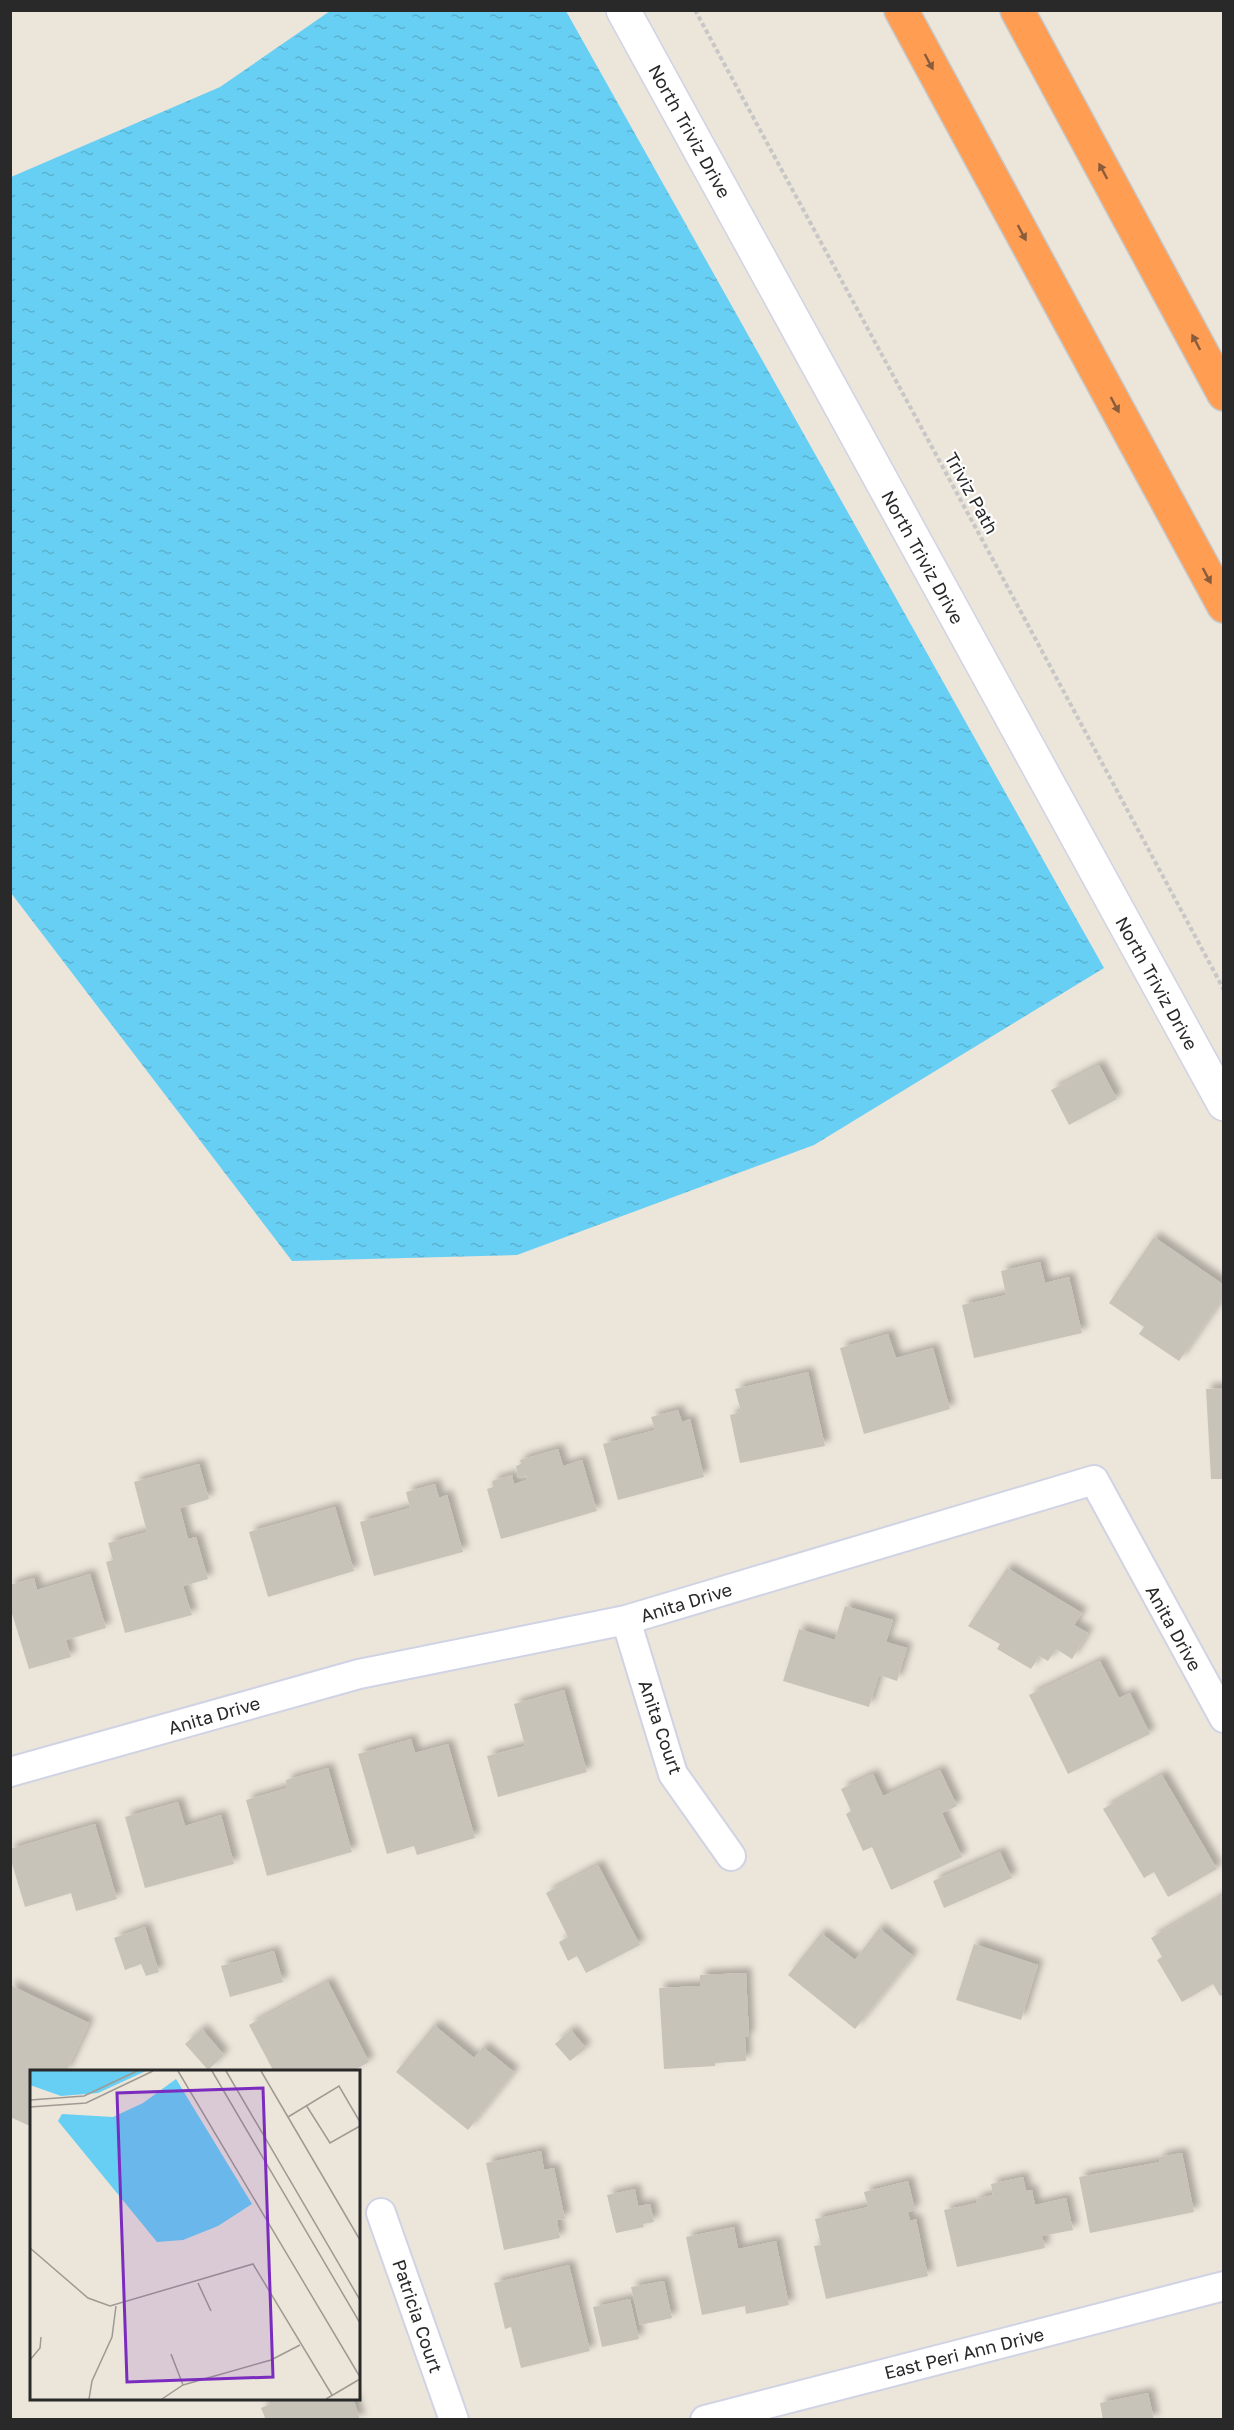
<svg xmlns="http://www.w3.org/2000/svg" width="1234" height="2430" viewBox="0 0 1234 2430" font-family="'Golos Text',sans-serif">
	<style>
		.water { fill: url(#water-ripples) }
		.building { fill: #c7c3b9; filter: url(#shadow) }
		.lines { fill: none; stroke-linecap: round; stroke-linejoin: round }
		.street-casing { stroke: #d0d3e3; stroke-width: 32 }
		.secondary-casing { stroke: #d0d3e3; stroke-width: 36 }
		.highway-casing { stroke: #c7c7c7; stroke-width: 36 }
		.path { stroke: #c7c7c7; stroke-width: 4; stroke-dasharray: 4.5 3; stroke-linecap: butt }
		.street { stroke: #fff; stroke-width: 28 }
		.secondary { stroke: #fff; stroke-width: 33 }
		.highway { stroke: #ff9d53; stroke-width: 33 }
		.oneway { fill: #895d3c }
		.labels { text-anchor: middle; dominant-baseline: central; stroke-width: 4.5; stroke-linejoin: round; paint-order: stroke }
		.street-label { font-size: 18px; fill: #292929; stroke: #fff }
		.inset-road { fill: none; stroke: #9e9a93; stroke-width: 1.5 }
		.view { fill: #7b2cbf; fill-opacity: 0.15; stroke: #7b2cbf; stroke-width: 3 }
		.inset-edge { fill: none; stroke: #292929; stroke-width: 3 }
	</style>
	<defs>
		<pattern id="water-ripples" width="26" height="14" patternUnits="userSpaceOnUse" patternTransform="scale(1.5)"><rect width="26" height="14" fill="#68cff4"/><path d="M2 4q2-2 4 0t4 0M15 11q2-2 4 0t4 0" fill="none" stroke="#5ab2d1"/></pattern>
		<filter id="shadow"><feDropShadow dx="5.5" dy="-5.5" stdDeviation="3" flood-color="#0004"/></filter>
	</defs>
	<rect width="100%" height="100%" fill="#ece5da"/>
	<path class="water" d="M330,11h236l538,957 -290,177 -297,110 -225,6 -281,-368v-716l209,-90z"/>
	<path class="building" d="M1099,1065l18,34 -48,26 -18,-35z
		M1154,1237l70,48v11l-45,65 -40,-27 5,-7 -35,-24z
		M1040,1262l5,21 24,-6 13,56 -108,25 -12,-53 44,-10 -5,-24z
		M888,1334l8,24 37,-10 17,61 -86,25 -24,-86z
		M808,1372l17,74 -85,17 -10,-48 11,-3 -6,-23z
		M1224,1388v91h-13l-5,-90z
		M678,1410l4,12 8,-3 14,58 -86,23 -15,-56 52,-14 -4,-13z
		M558,1449l5,17 19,-6 15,51 -96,28 -14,-50 6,-2 -1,-6 20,-6 2,9 13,-4 -1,-4 -8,2 -2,-12 5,-2 -1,-4z
		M199,1464l10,35 -29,9 8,31 8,-2 12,42 -25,7 9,29 -67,18 -19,-71 7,-2 -5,-17 39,-11 -13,-50z
		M435,1484l4,14 8,-3 16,57 -89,24 -14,-54 50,-14 -4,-16z
		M335,1507l19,64 -86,26 -19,-65z
		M1007,1568l75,45 -8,12 14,8 -16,26 -16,-10 -8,12 -9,-5 -8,13 -34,-20 3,-5 -32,-18z
		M90,1574l16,54 -40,12 5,17 -42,12 -19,-62v-22l24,-7 3,12z
		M845,1606l48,14 -7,22 21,6 -10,33 -18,-6 -10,32 -86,-26 16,-52 36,11z
		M1100,1661l19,37 11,-5 20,41 -82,40 -39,-79z
		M564,1690l23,82 -89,25 -11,-41 38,-10 -11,-42z
		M411,1739l4,14 33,-9 27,94 -58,17 -3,-9 -27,8 -29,-100z
		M328,1768l24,84 -85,24 -21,-76 41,-12 -1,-8z
		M940,1770l17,36 -15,7 20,44 -71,33 -19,-43 -9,4 -17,-37 5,-3 -10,-22 32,-15 10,22z
		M1162,1775l55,94 -49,28 -14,-25 -10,6 -41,-69z
		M178,1802l7,24 36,-11 13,49 -89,24 -20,-71z
		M95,1824l22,75 -41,12 -5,-18 -46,14 -15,-50v-8z
		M1000,1852l12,26 -68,30 -11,-27z
		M598,1865l42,80 -54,28 -9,-17 -9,5 -9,-19 9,-5 -22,-44z
		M1224,1895v99l-4,2 -7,-12 -31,18 -25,-42 5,-3 -11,-19z
		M145,1927l14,45 -13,4 -5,-12 -16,6 -11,-32z
		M879,1928l34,28 -58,73 -67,-54 33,-42 34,27z
		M974,1944l64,21 -17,55 -65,-20z
		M274,1951l9,31 -53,15 -9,-31z
		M746,1973l3,64h-4l1,24 -31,2v3l-51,3 -5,-81 41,-2v-11z
		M328,1982l41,80 -18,10h-77l-25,-47z
		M10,1985l79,38 -23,49h-34v55l-22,-10z
		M434,2025l40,33 9,-11 31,25 -46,58 -72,-58z
		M202,2029l22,26 -16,15 -23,-26z
		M571,2030l15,18 -16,13 -15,-17z
		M541,2151l3,19 10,-2 11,51 -8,1 3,18 -56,12 -18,-87z
		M1182,2153l12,59 -104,21 -11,-56 81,-15 -1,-5z
		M1023,2177l3,14 6,-1 3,15 31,-7 7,32 -31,6 3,12 -88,19 -13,-57 33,-7 -1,-4 17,-4 -2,-11z
		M908,2181l7,29 -7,2 2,9 6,-2 12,57 -102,23 -12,-53 7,-1 -6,-26 53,-12 -4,-15z
		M635,2189l3,17 12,-2 4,18 -11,2 1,3 -28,6 -9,-38z
		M734,2227l4,22 38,-8 13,64 -43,9 -1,-8 -43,9 -16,-78z
		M569,2265l21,86 -69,17 -10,-41 -6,2 -11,-46z
		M664,2281l8,37 -32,7 -9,-38z
		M630,2299l9,40 -37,8 -9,-40z
		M1148,2393l6,27h-51l-3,-17z
		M284,2398h69l7,22h-94l-5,-12z"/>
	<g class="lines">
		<g class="street-casing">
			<path id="street" d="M626,1620l47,154 58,82
				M10,1772l349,-98 267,-54 468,-140 130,238
				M381,2213l73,207
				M705,2420l519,-134"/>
		</g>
		<g class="secondary-casing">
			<path id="secondary" d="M623,10l601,1094"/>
		</g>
		<g class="highway-casing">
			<path id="highway" d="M901,10l323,596
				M1017,10l207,384"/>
		</g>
		<path class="path" d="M695,10l290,535 239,445"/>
		<use href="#street" class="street"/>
		<use href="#secondary" class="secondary"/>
		<use href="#highway" class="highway"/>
	</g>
	<defs><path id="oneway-solid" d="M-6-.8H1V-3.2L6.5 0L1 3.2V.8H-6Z" transform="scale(1.5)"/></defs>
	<g class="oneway">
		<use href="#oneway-solid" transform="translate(929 62) rotate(62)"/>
		<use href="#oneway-solid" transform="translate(1103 171) rotate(-118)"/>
		<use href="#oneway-solid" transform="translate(1022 233) rotate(62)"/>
		<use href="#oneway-solid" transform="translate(1196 342) rotate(-118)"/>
		<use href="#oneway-solid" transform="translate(1115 405) rotate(62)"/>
		<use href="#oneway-solid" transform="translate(1207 576) rotate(62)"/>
	</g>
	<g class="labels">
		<g class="street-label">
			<text transform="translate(690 131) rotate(61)">North Triviz Drive</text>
			<text transform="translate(972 493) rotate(61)">Triviz Path</text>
			<text transform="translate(923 557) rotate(61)">North Triviz Drive</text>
			<text transform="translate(1157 983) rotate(61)">North Triviz Drive</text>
			<text transform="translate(686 1602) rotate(-17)">Anita Drive</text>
			<text transform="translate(1174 1628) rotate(61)">Anita Drive</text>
			<text transform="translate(214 1715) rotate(-16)">Anita Drive</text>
			<text transform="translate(661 1727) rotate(71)">Anita Court</text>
			<text transform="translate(418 2316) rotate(71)">Patricia Court</text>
			<text transform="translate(964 2353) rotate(-14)">East Peri Ann Drive</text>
		</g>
	</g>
	<g transform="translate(30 2070)">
		<rect width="330" height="330" fill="#ece5da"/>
		<path d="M0,1h116l-48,22 -37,3 -31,-11zM146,9l76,125 -34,22 -35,14 -26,2 -99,-121 4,-7 51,3 30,-14z" fill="#68cff4"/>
		<path class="inset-road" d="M148,1l182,306M182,1l148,252M196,1l134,229M231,1l99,169M0,30l54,-4 53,-25M276,35l24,38 30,-17M0,37l56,-4 67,-32M258,47l51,-31 21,36M0,178l58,50 22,8 143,-42 79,131M168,213l13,28M141,284l12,31M0,290l10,-12 1,-11M59,329l3,-18 20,-44 4,-31M132,329l21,-14 88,-25 29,-15M296,329l34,-20"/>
		<path class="view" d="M233,18l10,289 -146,5 -10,-289z"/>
		<rect width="330" height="330" class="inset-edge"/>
	</g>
	<rect width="1234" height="2430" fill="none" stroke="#292929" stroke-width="24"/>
</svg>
